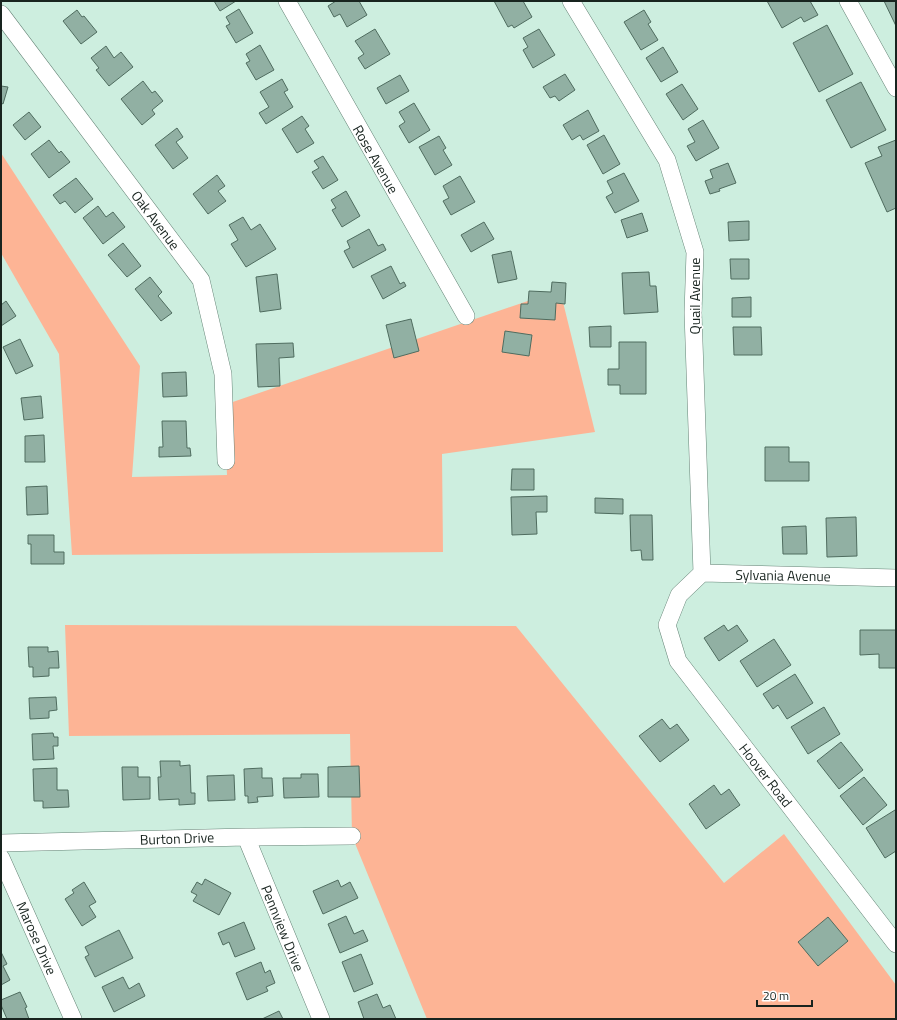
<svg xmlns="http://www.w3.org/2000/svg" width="897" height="1020" viewBox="0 0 897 1020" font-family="'Titillium Web',sans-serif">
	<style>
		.green { fill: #fdb495 }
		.building { fill: #91b0a3; stroke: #4f6c5f }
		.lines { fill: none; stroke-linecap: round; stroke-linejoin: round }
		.minor-casing { stroke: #668477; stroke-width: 18 }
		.minor { stroke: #fff; stroke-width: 17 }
		.labels { text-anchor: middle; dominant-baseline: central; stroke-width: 3; stroke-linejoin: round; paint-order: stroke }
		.street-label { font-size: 14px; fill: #18241f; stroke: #fff }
	</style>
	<rect width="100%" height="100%" fill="#cdeedf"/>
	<path class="green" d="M1,153l139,213 -8,111 95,-2 -3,-70 336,-115 35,142 -153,22 1,98 -371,3 -13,-201 -58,-101z
		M65,625l451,1 208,257 60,-49 112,151v34h-469l-75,-183 -2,-102 -281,2z"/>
	<path class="building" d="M214,1h22l-16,10z
		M336,1h23l8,14 -20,12 -7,-13 -6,3 -6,-11z
		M494,1h29l9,16 -18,11 -2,-3 -4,2z
		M767,1h43l8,14 -14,7 -3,-5 -19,11z
		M884,1h12v25z
		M239,9l14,24 -17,10 -10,-17 4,-2 -4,-7z
		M77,10l5,7 2,-1 13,16 -16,12 -18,-23z
		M644,10l7,12 -3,2 10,16 -17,10 -17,-28z
		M827,25l26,49 -34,18 -26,-49z
		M375,29l15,25 -25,15 -7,-11 6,-4 -9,-13z
		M539,29l16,26 -22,13 -10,-18 5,-3 -5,-9z
		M260,45l14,25 -18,10 -10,-17 4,-2 -4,-7z
		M106,46l8,12 7,-6 12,15 -24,19 -13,-16 3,-2 -8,-10z
		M663,47l15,25 -17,10 -15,-24z
		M565,74l10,16 -16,11 -4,-5 -5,2 -7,-11z
		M400,75l9,16 -23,13 -9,-16z
		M282,79l6,11 -4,2 9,15 -27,17 -7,-11 10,-6 -9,-15z
		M143,81l9,12 3,-2 8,10 -11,9 3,4 -13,11 -21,-26z
		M861,82l25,48 -35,18 -25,-48z
		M682,84l16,25 -15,11 -17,-26z
		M1,86l7,1 -5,17 -2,-1z
		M414,103l16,27 -21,13 -10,-17 6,-4 -6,-10z
		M588,110l11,21 -16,9 -3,-5 -8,5 -9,-15z
		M29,112l12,15 -16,13 -12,-15z
		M302,116l7,10 -4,3 9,14 -17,10 -15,-24z
		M703,120l16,28 -23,13 -9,-15 8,-4 -7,-13z
		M177,128l6,9 -7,5 12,16 -15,11 -18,-24z
		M604,135l16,29 -17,10 -16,-29z
		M439,136l7,12 -3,2 9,15 -17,10 -16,-28z
		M49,140l10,13 2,-2 9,11 -21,16 -18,-24z
		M896,140v68l-9,4 -22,-49 17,-7 -4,-9z
		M323,156l15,24 -15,9 -11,-17 7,-4 -5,-7z
		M728,163l8,20 -17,6 1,2 -10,3 -5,-13 8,-3 -3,-8z
		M624,173l15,28 -24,12 -9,-16 7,-4 -6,-12z
		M217,175l8,11 -7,5 8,10 -18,13 -15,-20z
		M460,176l15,26 -24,13 -8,-14 6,-3 -6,-12z
		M76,178l17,21 -18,14 -10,-12 -5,3 -7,-9z
		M346,191l14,25 -18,11 -10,-17 4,-2 -5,-8z
		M98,206l8,11 7,-5 12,15 -22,17 -20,-26z
		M642,213l6,18 -21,7 -6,-18z
		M243,217l8,13 9,-6 16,25 -30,18 -15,-23 7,-4 -9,-15z
		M749,221v19l-20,1 -1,-19z
		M484,222l10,17 -23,13 -10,-17z
		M369,229l9,17 5,-2 3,6 -33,18 -9,-17 6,-3 -3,-7z
		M123,243l18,23 -14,11 -19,-22z
		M511,251l6,28 -19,4 -6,-28z
		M730,259h19v20h-18z
		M391,266l9,18 4,-2 2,4 -23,13 -12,-23z
		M649,272l1,14h6l2,26 -34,2 -2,-41z
		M277,274l4,35 -21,3 -4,-35z
		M150,277l12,15 -4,4 14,17 -11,8 -26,-32z
		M552,282l14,1 -1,21 -9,-1 -1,17 -35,-2 1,-14h7l1,-13 22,1z
		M751,297v20h-19v-19z
		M6,301l10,15 -15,10v-21z
		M411,319l8,32 -25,7 -8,-33z
		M611,326v21h-21l-1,-20z
		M733,327h28l1,28h-28z
		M505,331l27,4 -3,21 -27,-4z
		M20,339l13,27 -17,8 -13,-27z
		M619,342h27v52h-26v-9h-12v-16h11z
		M293,343l1,14 -15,1 1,28 -22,1 -2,-43z
		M186,372l1,24 -24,1 -1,-24z
		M41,396l2,22 -19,2 -3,-22z
		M162,421h24l1,27h3l1,8 -32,1v-10h4z
		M44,435l1,27h-20v-26z
		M765,447h24v15h20v19h-44z
		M512,469h22v21h-23z
		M47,486l1,28 -21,1 -1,-28z
		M547,496v16h-11l1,22 -25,1 -1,-38z
		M595,498l28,1v15l-28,-1z
		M630,515h22l1,45h-11l-1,-10 -10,1z
		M856,517l1,39 -30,1 -1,-39z
		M806,526l1,28h-24l-1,-27z
		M28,535h26v17h10v12h-33v-20h-3z
		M724,625l4,6 9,-6 11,16 -29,20 -15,-23z
		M860,630h36v38h-17v-14l-19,1z
		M774,639l17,26 -34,22 -17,-26z
		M28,647h20v5l10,-1 1,17h-10v8l-16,1v-10h-4z
		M795,674l18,29 -26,16 -9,-14 -5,4 -10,-15z
		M56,697l1,13 -8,1v7l-19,1 -1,-21z
		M824,707l16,27 -32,20 -17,-27z
		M662,719l8,10 7,-5 12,16 -29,22 -21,-26z
		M53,733l1,4h4v9h-5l1,13 -21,1 -1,-26z
		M841,742l22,28 -24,19 -22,-28z
		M160,761h20v5l10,-1 1,28h4v11l-16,1v-6l-20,1 -1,-23h3z
		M359,766l1,31h-32v-30z
		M122,767h16v10h12v22l-27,1z
		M57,768v22h11l1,17 -26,1v-7h-9l-1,-32z
		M262,768v10h10l1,18 -16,1 1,5 -10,1v-7h-3l-1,-27z
		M301,774h17l1,23 -35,1 -1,-20h18z
		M234,775l1,25 -27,1 -1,-25z
		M864,777l23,28 -24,20 -23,-29z
		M714,785l7,10 8,-6 11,16 -34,24 -17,-25z
		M895,810l1,1v40l-11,7 -19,-30z
		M205,879l26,14 -12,22 -26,-14 4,-6 -6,-3 6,-10 5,3z
		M338,880l3,7 9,-5 8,16 -35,16 -10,-23z
		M84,882l12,20 -7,4 7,11 -14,9 -17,-27 9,-6 -2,-3z
		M346,916l8,18 9,-4 5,11 -28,12 -12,-29z
		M828,917l20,24 -30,25 -20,-24z
		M244,922l11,27 -20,8 -6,-15 -6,3 -5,-12z
		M119,930l14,28 -38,19 -10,-20 4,-2 -4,-8z
		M1,952l6,12 -4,2 7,14 -9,5z
		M361,954l12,30 -19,8 -12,-30z
		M261,962l4,11 5,-3 5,13 -9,4 2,4 -21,9 -11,-27z
		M123,977l6,12 10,-6 6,13 -31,16 -12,-25z
		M20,992l7,15 -2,1 4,11h-22l-6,-14v-5z
		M377,994l6,14 7,-3 6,14h-32l-6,-17z
		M279,1011l4,8h-21z"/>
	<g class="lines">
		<g class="minor-casing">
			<path id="minor" d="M287,1l179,315
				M571,1l96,159 28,92 -2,61 9,260
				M848,1l48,87
				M1,14l200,266 22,94 3,87
				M896,578l-194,-5 -23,22 -12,30 11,36 218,283
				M246,837l75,182
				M1,843l245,-6 106,-1
				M1,858l72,161"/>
		</g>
		<use href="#minor" class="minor"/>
	</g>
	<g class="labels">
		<g class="street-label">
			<text transform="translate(376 159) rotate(60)">Rose Avenue</text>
			<text transform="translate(156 220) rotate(53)">Oak Avenue</text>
			<text transform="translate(694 296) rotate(-90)">Quail Avenue</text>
			<text transform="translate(783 575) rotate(1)">Sylvania Avenue</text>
			<text transform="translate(766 775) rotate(52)">Hoover Road</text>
			<text transform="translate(177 838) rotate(-2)">Burton Drive</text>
			<text transform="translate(283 928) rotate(68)">Pennview Drive</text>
			<text transform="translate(37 938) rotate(66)">Marose Drive</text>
		</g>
	</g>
	<rect width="897" height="1020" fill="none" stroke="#18241f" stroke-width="4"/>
	<path d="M757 1000v6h55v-6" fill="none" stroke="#18241f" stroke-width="2"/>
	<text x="763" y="1000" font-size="12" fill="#18241f" stroke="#ffffff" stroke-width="3" paint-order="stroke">20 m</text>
</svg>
